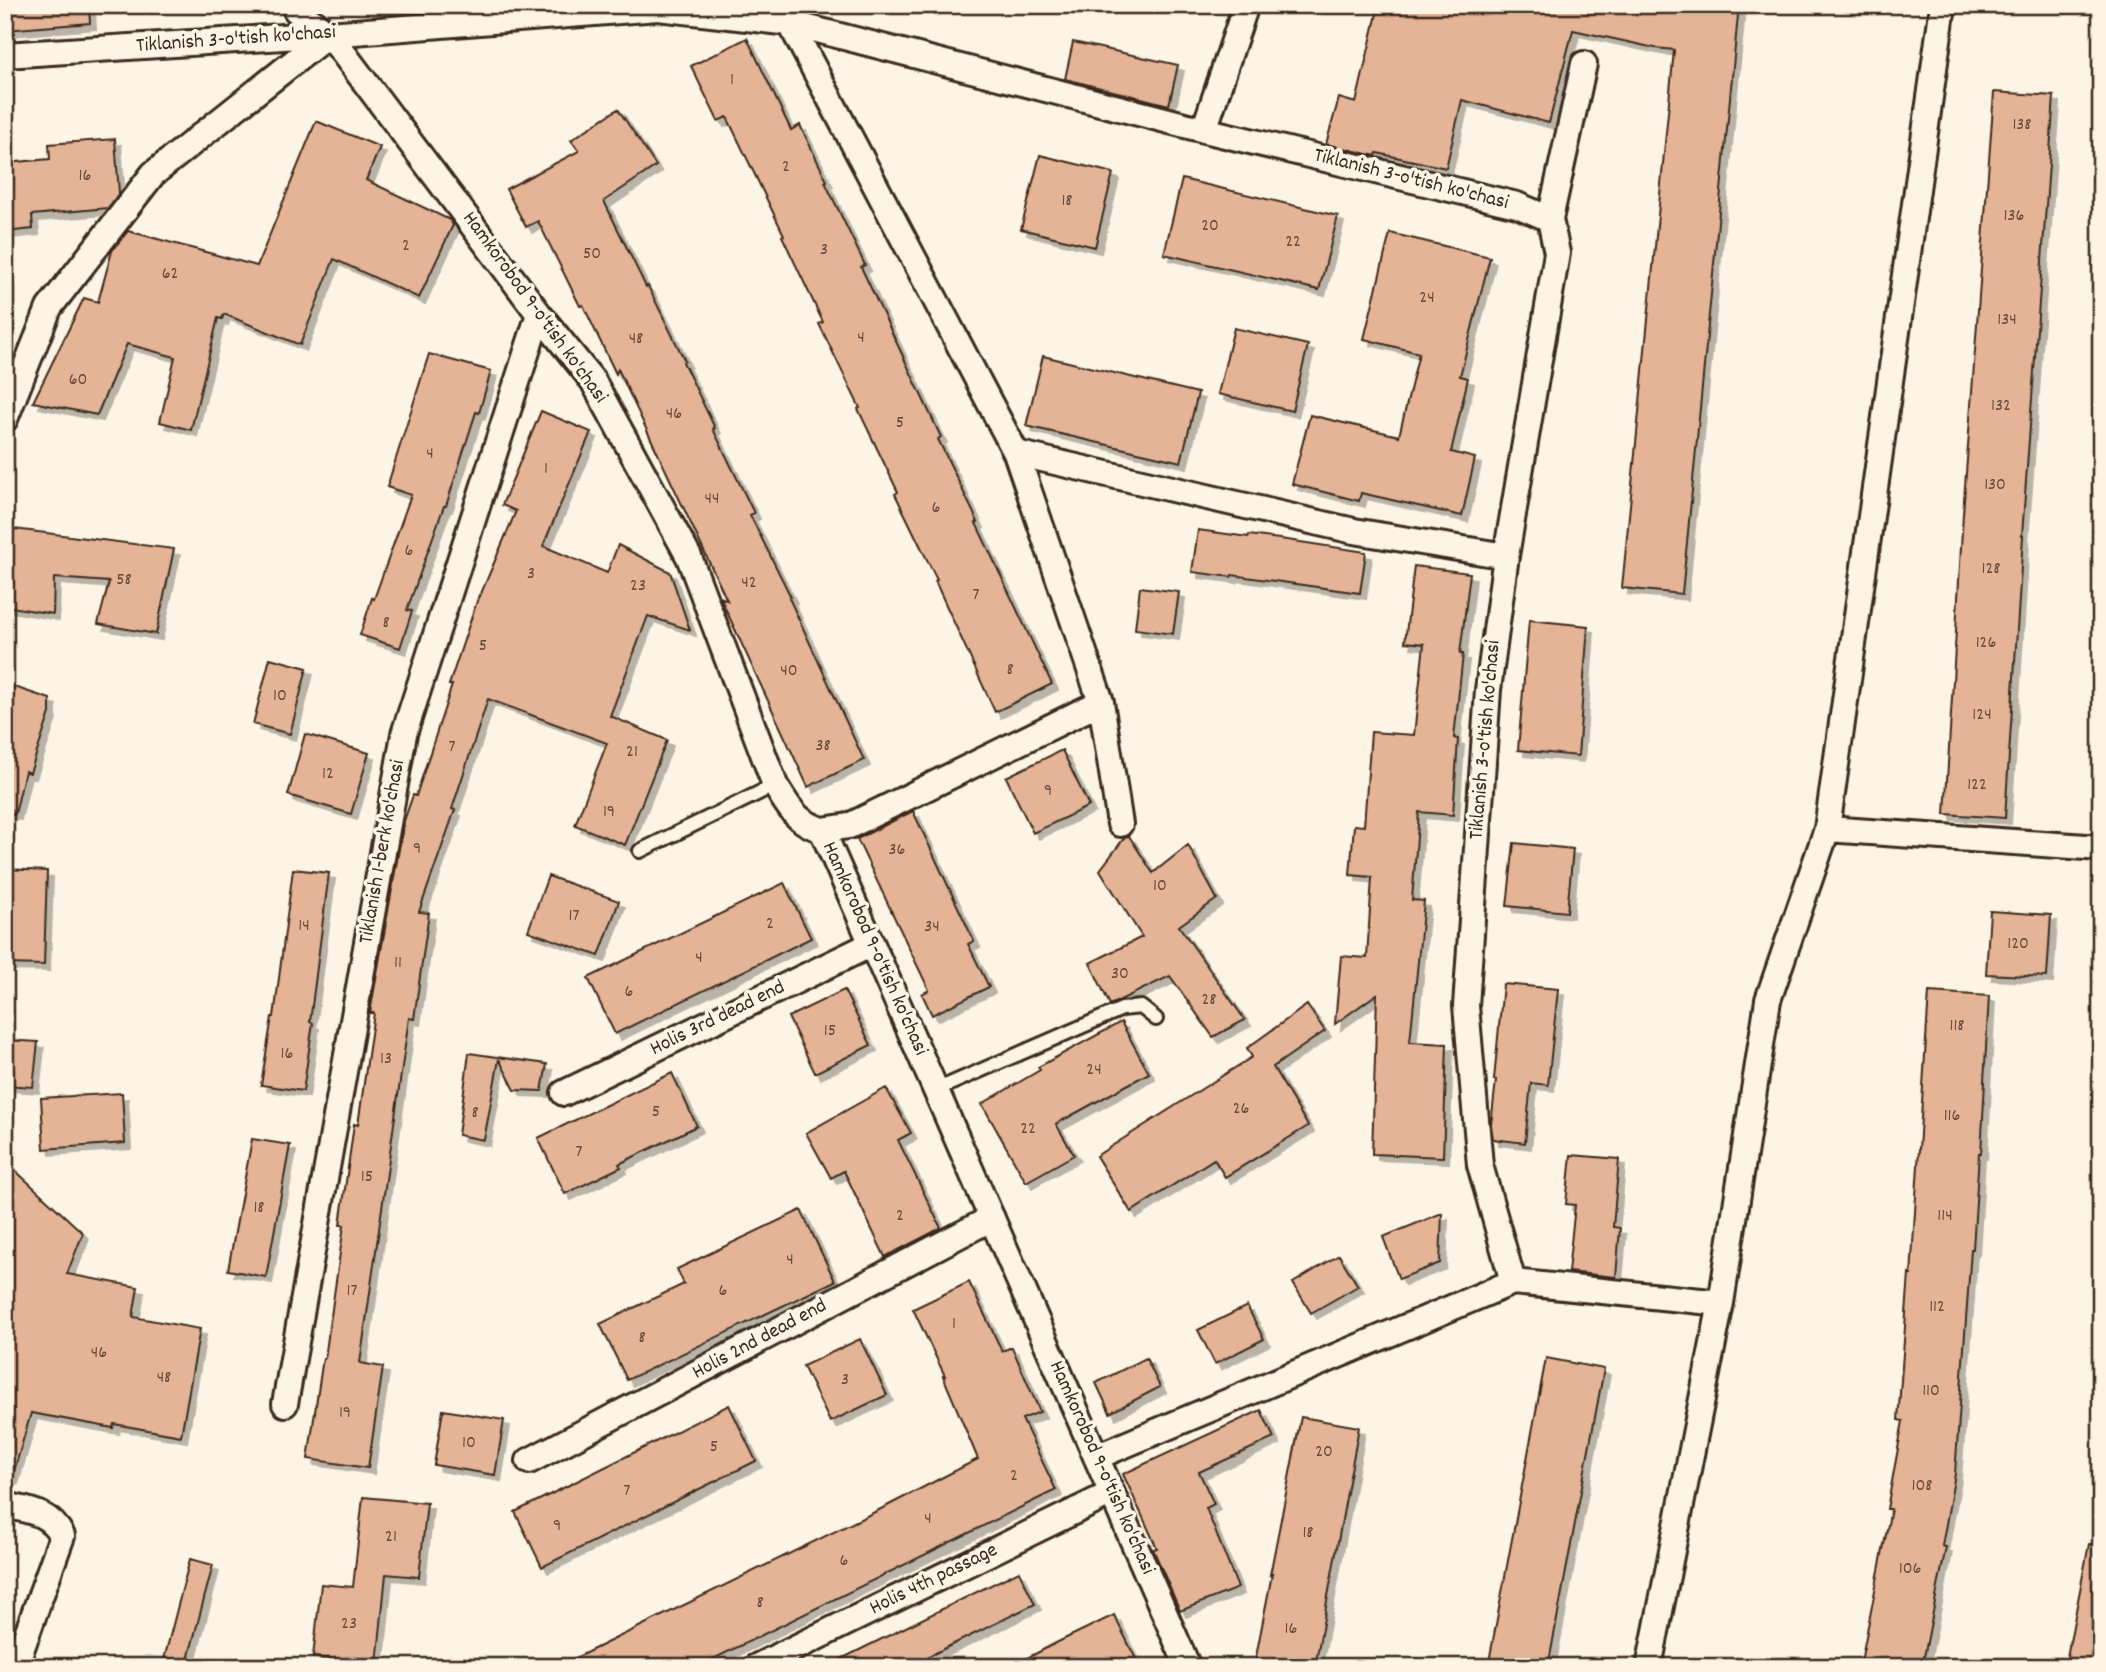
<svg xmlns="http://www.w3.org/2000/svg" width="2106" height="1672" viewBox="0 0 2106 1672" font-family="Dekko,sans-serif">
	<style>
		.building { fill: #e5b496; stroke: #3b2a1e; stroke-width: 2; filter: url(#shadow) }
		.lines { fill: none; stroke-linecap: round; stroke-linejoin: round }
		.service-casing { stroke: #3b2a1e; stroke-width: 18 }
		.minor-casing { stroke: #3b2a1e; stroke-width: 30 }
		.service { stroke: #fcf5e5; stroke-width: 12 }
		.minor { stroke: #fcf5e5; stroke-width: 24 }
		.labels { text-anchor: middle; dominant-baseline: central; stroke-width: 7; stroke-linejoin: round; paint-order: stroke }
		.number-label { font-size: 18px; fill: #664c3c }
		.street-label { font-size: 21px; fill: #3b2a1e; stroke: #fcf5e5 }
	</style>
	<defs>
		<filter id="shadow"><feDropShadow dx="6" dy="6" stdDeviation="0" flood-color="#0004"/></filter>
	</defs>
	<rect width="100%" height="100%" fill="#fcf5e5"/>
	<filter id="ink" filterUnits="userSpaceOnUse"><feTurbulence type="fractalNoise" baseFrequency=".0143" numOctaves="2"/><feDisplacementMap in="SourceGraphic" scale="14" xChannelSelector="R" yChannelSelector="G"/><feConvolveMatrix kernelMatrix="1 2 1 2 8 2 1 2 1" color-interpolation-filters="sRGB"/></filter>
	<g filter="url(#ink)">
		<path class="building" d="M5,5h84l1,18 -85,7z
			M1379,5h360l-57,589 -60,-6 52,-538 -19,-2 -82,-18 -24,93 -87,-23 -16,68 -69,-15 -1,3 -50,-12 13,-46 17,5z
			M747,38l44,92 9,-5 27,56 -2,1 40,83 -4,2 80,170 -3,2 40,83 -2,1 76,161 -57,28 -60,-131 2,-1 -42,-86 3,-2 -40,-83 2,-1 -41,-84 4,-2 -41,-86 2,-1 -57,-118 -9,4 -27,-55z
			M1073,42l105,23 -9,40 -104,-26z
			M1994,92l60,4 -32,440h1l-18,282 -60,-4 18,-300z
			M618,109l38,57 -52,35 42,86 2,-1 37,75 -2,1 32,66 -2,1 41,84 -4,2 41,82 -2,1 75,162 -56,27 -88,-190 7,3 -109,-231 -2,5 -33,-69 -3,1 -42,-85 -12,6 -20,-38 73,-38 -8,-11z
			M316,121l64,26 -14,33 84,40 3,5 -34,73 -85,-39 -34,86 -76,-31 -2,5 -4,-1 -27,112 -31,-8 15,-65 -48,-13 -30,71 -64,-13 51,-104 14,4 14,-51 16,-20 129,35z
			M115,139l4,54 -11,15 -76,7 1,14 -28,3v-69l45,-4 -1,-15z
			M1040,155l73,18 -18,74 -74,-18z
			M1182,179l156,37 -19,74 -155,-36z
			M1390,233l100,24 -30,119 8,2 -17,74 24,6 -13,58 -101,-23 -2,8 -67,-17 18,-69 89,21 20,-83 -55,-14z
			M1234,328l74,17 -16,66 -74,-17z
			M429,354l62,17 -12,42 -3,-1 -30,94h-2l-37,104 5,1 -12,37 -40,-13 12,-37 2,1 37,-104 -24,-8z
			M1043,356l155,37 -17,69 -155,-36z
			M541,411l50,21 -48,114 64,27 11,-28 52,27 20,58 -42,-14 -38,100 57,24 -42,105 -50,-20 32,-82 -119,-44 -36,110 3,1 -36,102 10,1 -15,106 -5,-1 -49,345 23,4 -15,101 -60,-9 15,-101h2l19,-133h-4l14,-101 4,1 16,-112h-4l34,-192 9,-26 3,1 36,-111h-3l30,-90 1,1 36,-85 -14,-6z
			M14,529l160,20 -18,85 -58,-10 11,-42 -55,-4 -1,36 -48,-8z
			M1198,530l50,7 1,-2 38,5 79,12 -6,41 -128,-18 -1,2 -39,-5z
			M1414,566l56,7 -10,81h3l-9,84 4,1 -5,76 -34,-3 -7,88 12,1 -14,141 37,2 -4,113 -71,-3 5,-160 -42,30 6,-68 26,2 5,-81 -22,-2 4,-50 10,1 7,-94 43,3 10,-91 -19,-2z
			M1140,587l39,5 -6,42 -38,-5z
			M1529,620l59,6 -10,130 -60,-6z
			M270,658l37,10 -17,66 -37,-10z
			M5,684l45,15v14l-20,60 -5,-2 -10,43 -10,-1z
			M305,734l64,19 -18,61 -63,-19z
			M1062,750l27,56 -56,27 -27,-56z
			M913,811l61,130 -6,3 21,43 -57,28 -10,-21 7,-4 -72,-151z
			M1129,836l24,37 35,-28 29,54 -38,27 66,94 -32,17 -43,-61 -60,29 -20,-42 52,-26 -42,-67 25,-33z
			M1514,843l59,6 -6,63 -60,-6z
			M5,869l42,2 -3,94 -39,-1z
			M293,869l36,4 -19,149 3,1 -10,68 -42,-6 11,-68h2z
			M548,876l71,25 -20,55 -71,-25z
			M784,883l27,55 -196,96 -27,-56z
			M1990,911l61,4 -4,62 -61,-3z
			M1503,984l55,5 -10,96 -17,-2 -6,60 -32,-4 -2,-14 5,-45h-2z
			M844,990l27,55 -56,28 -27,-56z
			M1929,992l60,4 -5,86h1l-4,71h-2l-6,96h-2l-16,225 -13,72 4,1 -24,120h-62l31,-158h-4l16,-88 -5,-1 11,-146 2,1z
			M1307,1005l18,26 -52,36 35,59 -83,51 -11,-18 -83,53 -35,-56 156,-99 -5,-9z
			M1121,1022l28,51 -93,51 18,31 -48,27 -44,-78 58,-34 -2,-3z
			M5,1040l33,2 -5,45 -28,-2z
			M469,1053l78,11 -5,27 -27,-1 -16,-31 -15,81 -26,-5z
			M672,1073l25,53 -78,38 2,3 -56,27 -27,-56z
			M886,1088l25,45 -13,7 43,88 -56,29 -41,-86 -13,7 -25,-45z
			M122,1093l3,50 -81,6 -3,-51z
			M252,1139l38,6 -24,132 -38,-7z
			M1571,1155l48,4 -6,68 7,1 -4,49 -48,-5 7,-67 -9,-1z
			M5,1161l78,72 -16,41 71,13 -5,30 67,12 -19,107 -67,-12 -1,4 -82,-15 -19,65 -7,-1z
			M801,1210l34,71 -208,99 -27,-56 84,-40 -7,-15z
			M1442,1213l-2,50 -41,16 -16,-42z
			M1339,1255l19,31 -47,27 -18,-30z
			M969,1282l33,69 10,-4 28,65 -18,7 34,71 -359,177h-140l330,-161 91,-47 -35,-83h2l-32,-67z
			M1247,1306l17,33 -49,25 -17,-34z
			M860,1339l27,56 -57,27 -27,-56z
			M1146,1358l14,29 -50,26 -14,-30z
			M1546,1358l58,11 -56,298h-60z
			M729,1405l27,56 -214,106 -27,-55z
			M443,1410l61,10 -9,55 -61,-10z
			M1261,1410l13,28 -75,34 15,32 -8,4 32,80 -58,23 -27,-62 4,-1 -34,-74z
			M1301,1417l58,10 -44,240h-61l18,-93 -2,1z
			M363,1497l64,6 -8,74 -33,-3 -9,90 -64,-7 8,-73 32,3z
			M2089,1544l12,1v122h-36z
			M190,1559l23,6 -27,102h-24z
			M1019,1571l16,33 -128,63h-82z
			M1114,1615l26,52h-130l48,-25z"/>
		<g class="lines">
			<g class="service-casing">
				<path id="service" d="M640,851l135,-66
					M936,1090l186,-81 19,-2 15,12"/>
			</g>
			<g class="minor-casing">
				<path id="minor" d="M295,5l1,5 33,24 210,280 54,67 96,176 86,228c15,24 20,36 47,45l366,837
					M790,23l226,430 338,78 152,25
					M5,55l324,-21 329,-26 132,15 414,107 313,75 33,14 7,34 -51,303 -18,134 -22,316 14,159 33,117 208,21
					M1204,130l42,-125
					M1550,219l34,-155
					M5,419l44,-111 104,-134 176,-140
					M1016,453l85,249 19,122
					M1827,829l274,19
					M822,830l27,-4 252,-124
					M564,1093l308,-149
					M285,1404l119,-670 135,-420
					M1096,1457l417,-175
					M529,1461l463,-243
					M5,1505c25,6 45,7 57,31l-47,131
					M756,1667l356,-174
					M1649,1667l72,-364 47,-303 59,-171 116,-824"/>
			</g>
			<use href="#service" class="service"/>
			<use href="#minor" class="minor"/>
		</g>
	</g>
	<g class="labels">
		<g class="number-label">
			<text x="732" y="80">1</text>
			<text x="2022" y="125">138</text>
			<text x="786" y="167">2</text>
			<text x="85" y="176">16</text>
			<text x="1067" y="201">18</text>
			<text x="2014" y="216">136</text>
			<text x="1210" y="226">20</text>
			<text x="1293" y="242">22</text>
			<text x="406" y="246">2</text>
			<text x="824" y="250">3</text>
			<text x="592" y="254">50</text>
			<text x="170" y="274">62</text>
			<text x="1427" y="298">24</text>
			<text x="2007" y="320">134</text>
			<text x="861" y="338">4</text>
			<text x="636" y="339">48</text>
			<text x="78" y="380">60</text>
			<text x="2001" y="406">132</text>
			<text x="674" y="414">46</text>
			<text x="900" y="423">5</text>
			<text x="430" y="454">4</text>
			<text x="546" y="469">1</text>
			<text x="1995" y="485">130</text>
			<text x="712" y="499">44</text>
			<text x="936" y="508">6</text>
			<text x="409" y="551">6</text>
			<text x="1991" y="569">128</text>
			<text x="531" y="574">3</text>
			<text x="124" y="580">58</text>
			<text x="749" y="583">42</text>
			<text x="638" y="586">23</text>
			<text x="976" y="595">7</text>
			<text x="386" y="623">8</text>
			<text x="1986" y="643">126</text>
			<text x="483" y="646">5</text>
			<text x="1010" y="670">8</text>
			<text x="789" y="671">40</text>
			<text x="280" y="696">10</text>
			<text x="1982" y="715">124</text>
			<text x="823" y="746">38</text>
			<text x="452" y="747">7</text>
			<text x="632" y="752">21</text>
			<text x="328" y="774">12</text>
			<text x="1977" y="785">122</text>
			<text x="1048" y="791">9</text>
			<text x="609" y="812">19</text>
			<text x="417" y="849">9</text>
			<text x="897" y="850">36</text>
			<text x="1160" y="886">10</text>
			<text x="574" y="916">17</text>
			<text x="770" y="924">2</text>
			<text x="304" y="926">14</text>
			<text x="932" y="927">34</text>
			<text x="2018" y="944">120</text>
			<text x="699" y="958">4</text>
			<text x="398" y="963">11</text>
			<text x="1120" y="974">30</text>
			<text x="629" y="992">6</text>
			<text x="1209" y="1000">28</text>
			<text x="1957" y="1026">118</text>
			<text x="830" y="1031">15</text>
			<text x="287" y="1054">16</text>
			<text x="386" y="1059">13</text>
			<text x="1094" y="1070">24</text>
			<text x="1241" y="1109">26</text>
			<text x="656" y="1112">5</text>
			<text x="475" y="1113">8</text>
			<text x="1952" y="1116">116</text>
			<text x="1028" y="1129">22</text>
			<text x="579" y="1152">7</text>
			<text x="367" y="1177">15</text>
			<text x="259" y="1208">18</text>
			<text x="900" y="1216">2</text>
			<text x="1945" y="1216">114</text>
			<text x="790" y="1260">4</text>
			<text x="352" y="1291">17</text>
			<text x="723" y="1291">6</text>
			<text x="1937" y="1307">112</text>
			<text x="954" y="1324">1</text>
			<text x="642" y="1338">8</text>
			<text x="99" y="1353">46</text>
			<text x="164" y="1378">48</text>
			<text x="845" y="1380">3</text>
			<text x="1931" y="1391">110</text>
			<text x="345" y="1413">19</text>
			<text x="469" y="1443">10</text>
			<text x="714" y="1447">5</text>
			<text x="1324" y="1452">20</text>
			<text x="1014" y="1476">2</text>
			<text x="1922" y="1486">108</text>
			<text x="627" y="1491">7</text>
			<text x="928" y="1519">4</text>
			<text x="557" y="1526">9</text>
			<text x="1308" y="1533">18</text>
			<text x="391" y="1537">21</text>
			<text x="844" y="1561">6</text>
			<text x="1910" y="1569">106</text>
			<text x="760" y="1603">8</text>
			<text x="349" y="1624">23</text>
			<text x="1291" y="1629">16</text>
		</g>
		<g class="street-label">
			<text transform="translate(236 40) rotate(-4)">Tiklanish 3-o'tish ko'chasi</text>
			<text transform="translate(1411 180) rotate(14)">Tiklanish 3-o'tish ko'chasi</text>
			<text transform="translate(534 308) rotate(54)">Hamkorobod 9-o'tish ko'chasi</text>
			<text transform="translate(1486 740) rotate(-85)">Tiklanish 3-o'tish ko'chasi</text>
			<text transform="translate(383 852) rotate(-80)">Tiklanish 1-berk ko'chasi</text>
			<text transform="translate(874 949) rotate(66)">Hamkorobod 9-o'tish ko'chasi</text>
			<text transform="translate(718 1019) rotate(-26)">Holis 3rd dead end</text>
			<text transform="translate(760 1340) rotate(-28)">Holis 2nd dead end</text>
			<text transform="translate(1101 1468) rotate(66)">Hamkorobod 9-o'tish ko'chasi</text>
			<text transform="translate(934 1580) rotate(-26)">Holis 4th passage</text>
		</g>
	</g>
	<rect width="2106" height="1672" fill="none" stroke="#fcf5e5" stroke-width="28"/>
	<rect x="14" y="14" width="2078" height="1644" fill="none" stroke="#3b2a1e" stroke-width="2.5" filter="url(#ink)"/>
</svg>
